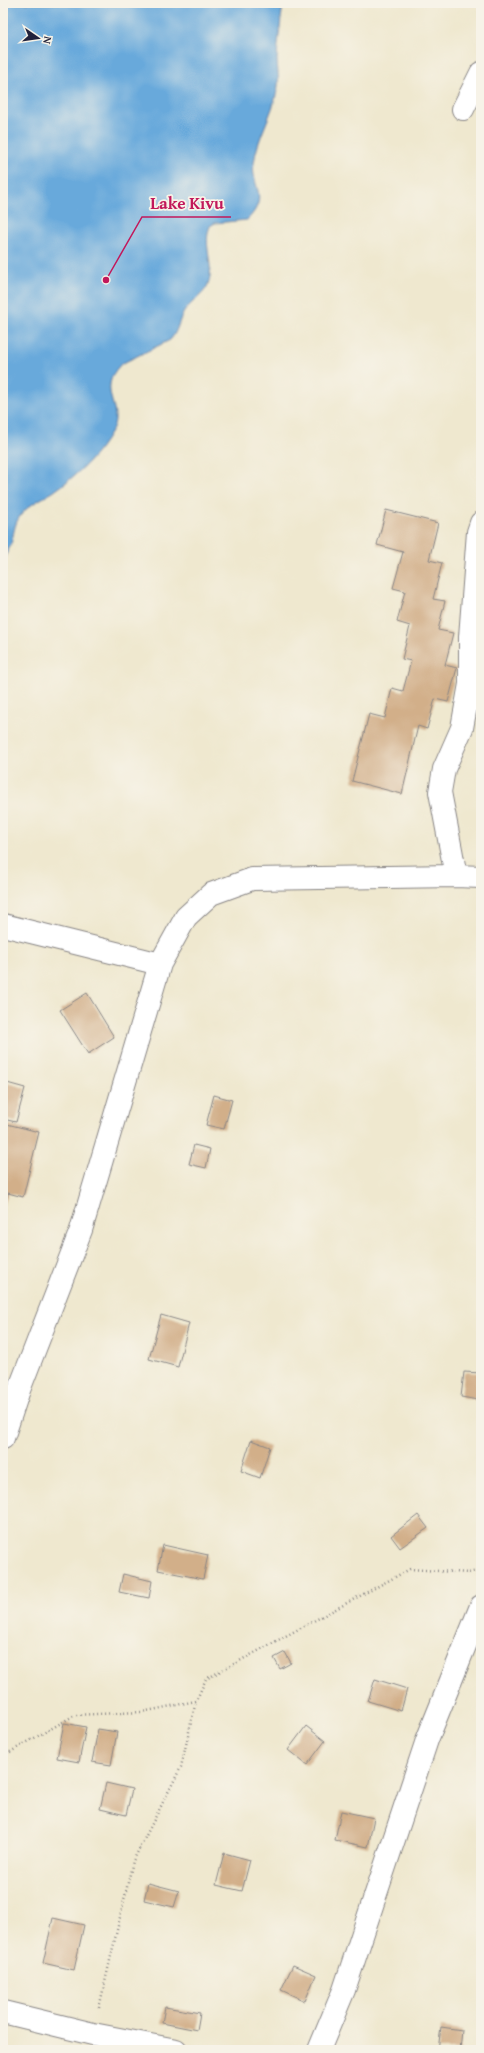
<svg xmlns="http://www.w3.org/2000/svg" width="484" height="2053" viewBox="0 0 484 2053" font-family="'Gentium Book Plus',serif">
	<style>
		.water { fill: #68a9db; stroke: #45668b }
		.building { fill: #d2af89 }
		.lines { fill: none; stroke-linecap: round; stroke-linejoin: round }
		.minor-casing { stroke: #888585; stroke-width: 24 }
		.path { stroke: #888585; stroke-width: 2.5; stroke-dasharray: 1 3; stroke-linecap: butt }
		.minor { stroke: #fff; stroke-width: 22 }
		.leader { fill: none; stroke: #c2185b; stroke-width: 1.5 }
		.callout-dot { fill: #c2185b; stroke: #f7f3e8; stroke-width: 1.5 }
		.callout-label { font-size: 17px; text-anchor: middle; font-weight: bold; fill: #c2185b; stroke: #f7f3e8; stroke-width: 3.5; stroke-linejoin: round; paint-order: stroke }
	</style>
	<rect width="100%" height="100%" fill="#f7f3e8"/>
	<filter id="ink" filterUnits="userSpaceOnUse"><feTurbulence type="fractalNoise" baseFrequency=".025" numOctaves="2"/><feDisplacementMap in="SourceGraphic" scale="8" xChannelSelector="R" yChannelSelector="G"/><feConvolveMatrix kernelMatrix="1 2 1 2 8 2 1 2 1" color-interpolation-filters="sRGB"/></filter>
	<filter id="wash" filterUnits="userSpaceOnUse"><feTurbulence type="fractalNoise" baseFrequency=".012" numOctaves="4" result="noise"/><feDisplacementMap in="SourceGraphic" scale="16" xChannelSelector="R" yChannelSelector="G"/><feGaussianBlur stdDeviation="0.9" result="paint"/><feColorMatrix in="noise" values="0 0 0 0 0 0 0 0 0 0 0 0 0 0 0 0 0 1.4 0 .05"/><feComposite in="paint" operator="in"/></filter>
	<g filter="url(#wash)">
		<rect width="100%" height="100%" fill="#efe8cf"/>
		<path class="water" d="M3,3h280c-2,18 -5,36 -6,55 0,11 3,22 0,33 -5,25 -20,47 -23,72 -4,23 17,33 -7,57l-32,3 -5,3c-7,16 2,34 0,51 -2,16 -14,20 -23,31 -9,10 -8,23 -17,32l-49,24c-26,27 3,42 -9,66 -13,25 -36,46 -59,62 -10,6 -25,13 -32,23 -7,8 -7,19 -10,29 -2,5 -5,11 -8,16z"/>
		<g id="blocks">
			<path class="building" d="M386,510l52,13 -9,37 13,3 -9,36 12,2 -7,29 15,3 -8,32 12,3 -9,34 -13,-3 -8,30 -9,-3 -16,68 -50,-13 17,-67 16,4 7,-30 11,3 8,-30 -9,-2 8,-33 -13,-4 8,-31 -12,-3 10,-36 -26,-7z
				M87,993l27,44 -26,17 -28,-44z
				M7,1083l18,5 -9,34 -13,-3v-21z
				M214,1095l18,5 -8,29 -18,-4z
				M3,1123l36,9 -16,65 -15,-4 -5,16z
				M194,1145l16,4 -4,19 -17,-4z
				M161,1315l28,8 -11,44 -29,-8z
				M464,1372l17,1 -2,27 -18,-3z
				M251,1440l19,7 -10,31 -19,-7z
				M418,1515l10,13 -28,20 -9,-12z
				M163,1545l45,10 -5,24 -45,-9z
				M123,1574l29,7 -3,17 -30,-6z
				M285,1652l6,11 -11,6 -6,-11z
				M375,1679l32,10 -6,22 -33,-10z
				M64,1723l22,4 -7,35 -22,-4z
				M306,1726l19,15 -18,24 -19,-15z
				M98,1729l19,3 -6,33 -19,-3z
				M106,1783l26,6 -6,26 -26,-6z
				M341,1811l33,7 -6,29 -33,-7z
				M224,1853l26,7 -8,31 -26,-6z
				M148,1883l31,8 -5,16 -30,-7z
				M53,1918l31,7 -10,45 -31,-7z
				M293,1965l23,10 -11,26 -24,-11z
				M165,2007l35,6 -3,17 -35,-7z
				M441,2027l21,3 -2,20h-22z"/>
		</g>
	</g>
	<g filter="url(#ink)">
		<use href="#blocks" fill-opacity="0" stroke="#888585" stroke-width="1"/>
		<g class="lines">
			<g class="minor-casing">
				<path id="minor" d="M463,109l18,-36
					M456,876l-16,-84 4,-23 18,-41 8,-44v-47l8,-105 3,-9
					M3,925l157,39
					M3,1438l16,-48 62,-160 79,-266 26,-47 25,-23 41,-15 204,-3 25,1
					M3,2012l90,22 83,16
					M319,2050l25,-60 83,-250 54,-134"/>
			</g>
			<path class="path" d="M3,1756l72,-41 67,-3 54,-11 10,-22 204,-110 58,4 13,-3
				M99,2008l34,-147 48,-94 15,-66"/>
			<use href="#minor" class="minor"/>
		</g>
	</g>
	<path class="leader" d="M106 280L142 217H231"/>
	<circle class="callout-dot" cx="106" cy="280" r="4"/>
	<g class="callout-label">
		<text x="187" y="209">Lake Kivu</text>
	</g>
	<rect width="484" height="2053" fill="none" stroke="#f7f3e8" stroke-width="16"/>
	<g transform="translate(38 38) rotate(103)" stroke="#f7f3e8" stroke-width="3" paint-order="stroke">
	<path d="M0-3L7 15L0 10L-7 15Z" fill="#22223b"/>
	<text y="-6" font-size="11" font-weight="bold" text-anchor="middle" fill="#22223b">N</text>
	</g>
</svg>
